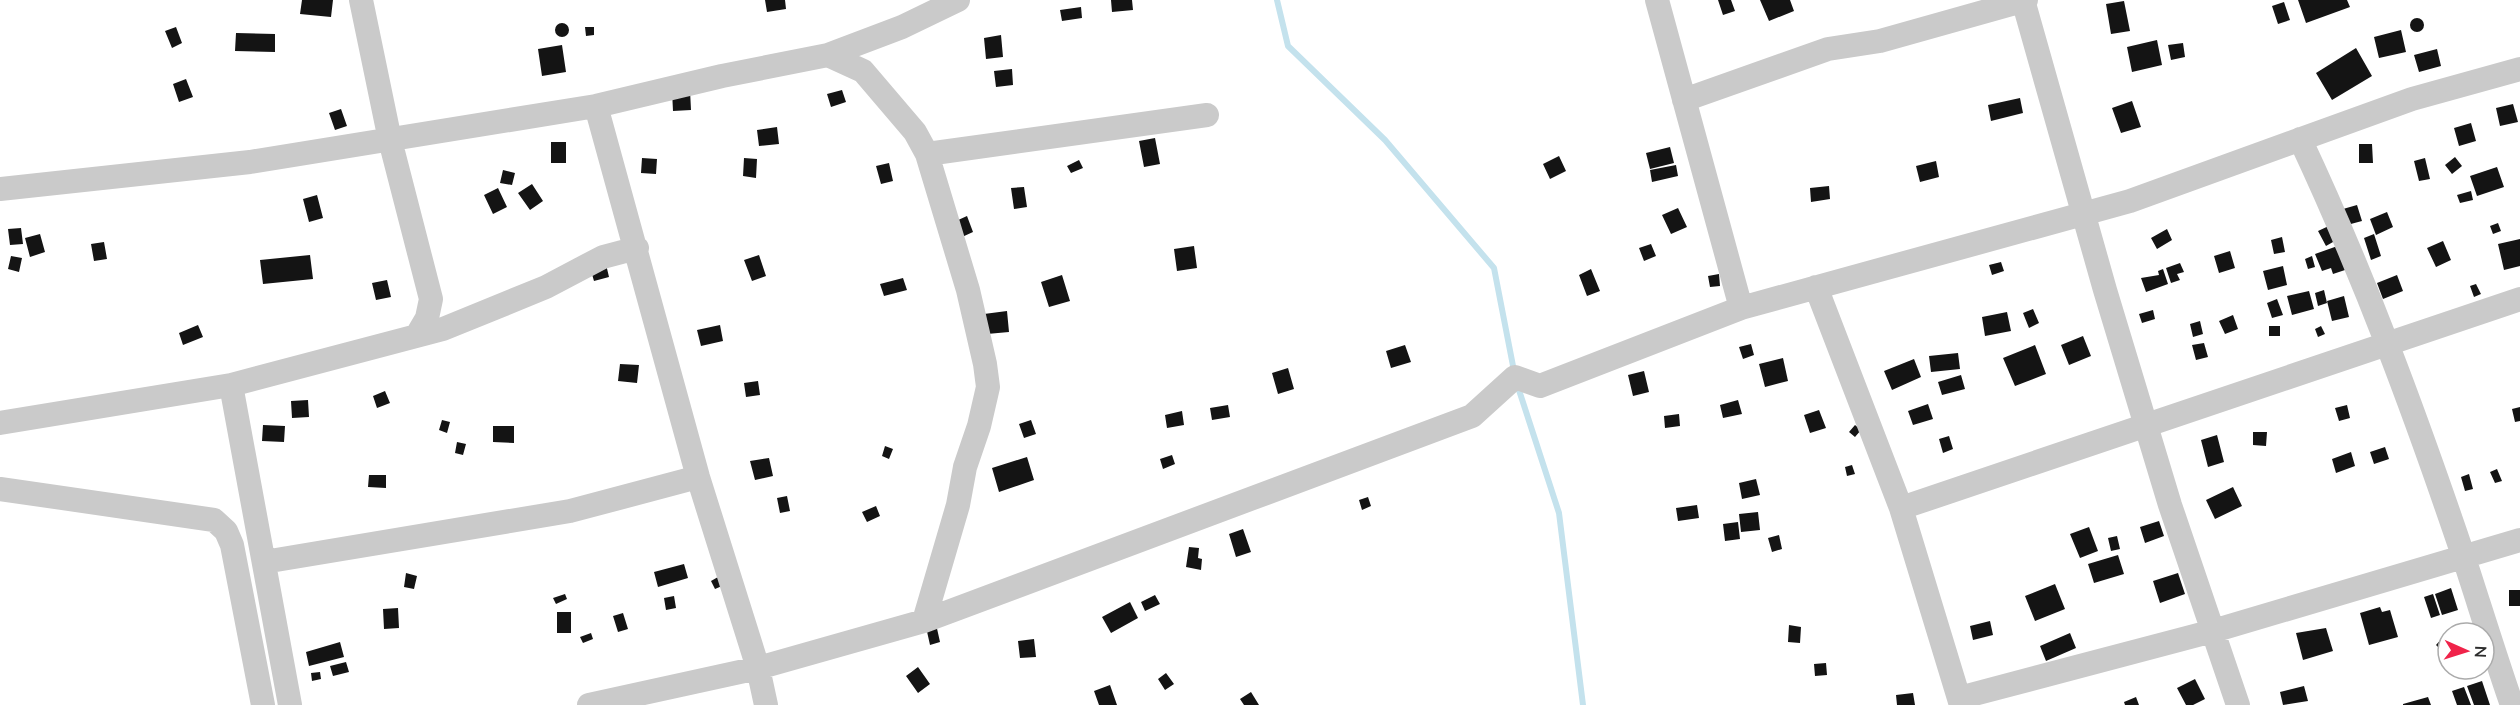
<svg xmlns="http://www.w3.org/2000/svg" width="2520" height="705" viewBox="0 0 2520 705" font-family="'Nunito Sans',sans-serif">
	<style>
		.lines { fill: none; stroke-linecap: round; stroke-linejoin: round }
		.stream { stroke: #c4e2ed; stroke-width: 6 }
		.building { fill: #141414 }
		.street { stroke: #cacaca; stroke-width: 24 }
	</style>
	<rect width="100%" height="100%" fill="#fff"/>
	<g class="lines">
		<path class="stream" d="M1277,0l11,46 97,94 109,128 20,103
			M1517,384l42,129 24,192"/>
	</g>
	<path class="building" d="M302,0h31l-2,17 -31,-3z
		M765,0h20l1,9 -19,3z
		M1111,0h21l1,10 -21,2z
		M1718,0h13l4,11 -12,4z
		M1760,0h30l4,11 -25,10z
		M2298,0h49l3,7 -44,16z
		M2124,1l6,30 -19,3 -5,-30z
		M2284,2l6,18 -12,4 -6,-18z
		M1081,7l1,11 -20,3 -2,-11z
		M2410 25a7 7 0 1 1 14 0a7 7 0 1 1-14 0Z
		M555 30a7 7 0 1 1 14 0a7 7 0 1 1-14 0Z
		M176,27l6,16 -10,5 -7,-17z
		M585,27h9v8l-8,1z
		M2401,30l5,22 -27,6 -5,-21z
		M236,33l39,1v18l-40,-1z
		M1001,35l2,22 -17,2 -2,-21z
		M2157,40l5,25 -30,7 -5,-25z
		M2183,43l2,14 -14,3 -3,-15z
		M562,45l4,27 -24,4 -4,-27z
		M2356,48l16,28 -40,24 -16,-27z
		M2437,49l4,17 -22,6 -5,-17z
		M1012,69l1,16 -17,2 -2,-16z
		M186,79l7,18 -14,5 -6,-18z
		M690,90l1,20 -18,1 -1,-20z
		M842,90l4,12 -15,5 -4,-13z
		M2020,98l3,15 -32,8 -3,-16z
		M2132,101l9,26 -20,6 -9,-25z
		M2513,104l5,18 -18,4 -4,-18z
		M341,109l6,17 -12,4 -6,-17z
		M2471,123l5,18 -17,5 -5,-18z
		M777,127l2,17 -20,2 -2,-16z
		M1155,138l5,26 -16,3 -5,-26z
		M551,142h15v21h-15z
		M2359,144h13l1,19h-14z
		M1670,147l4,16 -24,6 -4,-16z
		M1559,156l7,15 -16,8 -7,-15z
		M2455,157l7,9 -10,8 -7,-9z
		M642,158l15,1 -1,15 -15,-1z
		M744,158l13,1 -1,19 -13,-2z
		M2425,158l5,21 -11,2 -5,-20z
		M1079,160l4,8 -12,5 -4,-7z
		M1936,161l3,16 -19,5 -4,-16z
		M889,163l4,18 -12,3 -5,-18z
		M1676,165l2,11 -26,6 -2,-12z
		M2497,167l7,20 -27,9 -7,-20z
		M503,170l12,3 -3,12 -12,-2z
		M532,184l11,17 -13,9 -12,-17z
		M1829,186l1,13 -19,3 -1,-14z
		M1024,187l3,20 -13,2 -3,-21z
		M498,188l9,19 -14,7 -9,-19z
		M2471,191l2,9 -13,3 -3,-8z
		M317,195l6,23 -14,4 -6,-23z
		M2357,205l5,16 -15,4 -4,-16z
		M1678,208l9,19 -16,7 -9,-19z
		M2387,212l6,15 -17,8 -6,-16z
		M967,216l6,16 -11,5 -6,-16z
		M2498,223l3,8 -8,3 -3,-8z
		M2333,224l7,14 -14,8 -8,-15z
		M21,228l2,16 -13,1 -2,-16z
		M2167,229l5,11 -15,9 -6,-11z
		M40,234l5,18 -15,5 -5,-19z
		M2374,234l7,22 -10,4 -7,-22z
		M2282,237l3,15 -11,2 -3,-14z
		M2520,239v27l-16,4 -6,-26z
		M2443,241l8,19 -15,7 -9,-19z
		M104,242l3,17 -13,2 -3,-17z
		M2346,243l2,26 -15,5 -2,-6 -9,3 -7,-17z
		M1651,244l5,12 -12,5 -5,-13z
		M1194,246l3,22 -20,3 -3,-22z
		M2230,251l5,17 -16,5 -5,-17z
		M310,255l3,24 -50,5 -3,-24z
		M759,255l7,21 -14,5 -8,-21z
		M11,256l11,2 -3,14 -11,-3z
		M2312,256l3,11 -7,2 -3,-10z
		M605,260l4,17 -15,4 -5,-17z
		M2001,262l3,9 -12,4 -3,-10z
		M2180,263l4,9 -7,2 3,6 -9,3 -5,-15z
		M2283,266l4,19 -19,5 -5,-19z
		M1591,269l9,22 -13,5 -8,-21z
		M2163,269l5,15 -22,8 -5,-14 18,-3 -1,-4z
		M1719,274l1,12 -10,1 -2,-11z
		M1062,275l8,26 -21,6 -8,-25z
		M2397,275l6,16 -20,8 -6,-16z
		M903,278l4,12 -23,6 -4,-12z
		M387,280l4,17 -15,3 -4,-17z
		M2476,284l5,10 -7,3 -4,-11z
		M2324,290l3,13 -9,3 -3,-13z
		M2309,291l5,18 -22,6 -5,-19z
		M2344,296l5,21 -17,4 -5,-20z
		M2277,299l6,16 -11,3 -5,-15z
		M2033,309l6,14 -10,5 -6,-15z
		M2153,310l2,9 -13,4 -3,-9z
		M1007,311l2,21 -22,2 -3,-20z
		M2007,312l4,19 -26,5 -3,-19z
		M2233,315l5,14 -13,5 -6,-13z
		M2200,321l3,13 -10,3 -3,-13z
		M198,325l5,12 -20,8 -4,-12z
		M720,325l3,16 -22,5 -4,-16z
		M2269,326h11v10h-11z
		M2321,326l4,8 -7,3 -3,-8z
		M2083,336l8,20 -22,9 -8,-20z
		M2204,343l4,14 -12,3 -4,-15z
		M1751,344l3,11 -11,4 -4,-12z
		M1405,345l6,17 -20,6 -5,-17z
		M2035,345l11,29 -31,12 -12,-28z
		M1958,353l2,16 -29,3 -2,-16z
		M1783,358l5,23 -23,6 -6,-23z
		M1914,359l7,18 -29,13 -8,-19z
		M620,364l19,1 -2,18 -19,-2z
		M1288,368l6,21 -16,5 -6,-21z
		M1644,371l5,21 -16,4 -5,-21z
		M1961,375l4,14 -23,6 -4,-13z
		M758,381l2,14 -14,2 -2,-14z
		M385,391l5,12 -13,5 -4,-12z
		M308,400l1,17 -17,1 -1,-17z
		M1738,400l4,14 -19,4 -3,-13z
		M1928,404l5,15 -20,6 -5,-14z
		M1228,405l2,12 -18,3 -2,-12z
		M2347,405l3,13 -11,3 -4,-13z
		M2520,407v14l-5,1 -3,-13z
		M1819,410l7,18 -16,5 -6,-18z
		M1182,411l2,14 -17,3 -2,-13z
		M1679,414l1,12 -15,2 -1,-12z
		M442,420l8,2 -3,11 -8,-3z
		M1031,420l5,14 -12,4 -5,-14z
		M263,425l22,1 -1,16 -22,-1z
		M1855,425l6,5 -6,7 -6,-5z
		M493,426h21v17l-21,-1z
		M2253,432h14l-1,14 -13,-1z
		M2217,435l7,27 -16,5 -7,-27z
		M1949,436l4,13 -10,4 -4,-14z
		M457,442l9,2 -3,11 -8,-2z
		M885,446l8,3 -4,10 -7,-3z
		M2385,447l4,12 -15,5 -4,-12z
		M2351,452l4,14 -19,7 -4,-14z
		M1172,455l3,9 -12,5 -3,-10z
		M1027,457l7,23 -35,12 -7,-24z
		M769,458l4,18 -18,4 -5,-19z
		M1852,465l3,9 -8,2 -2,-9z
		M2497,469l5,12 -7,2 -5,-11z
		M2469,474l4,15 -8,2 -4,-14z
		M369,475h17v13l-18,-1z
		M1756,479l4,16 -18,4 -3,-16z
		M2233,487l9,19 -27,13 -9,-19z
		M787,496l3,15 -10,2 -3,-15z
		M1368,497l3,9 -9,4 -3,-10z
		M1697,505l2,13 -21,3 -2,-13z
		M876,506l4,10 -13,6 -5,-10z
		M1758,512l2,18 -19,2 -2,-18z
		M2159,521l5,15 -19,7 -5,-16z
		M1738,522l2,17 -15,2 -2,-17z
		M2089,527l9,24 -18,7 -10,-24z
		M1243,529l8,23 -15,5 -7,-23z
		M1779,535l3,14 -10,3 -4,-14z
		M2117,536l3,13 -9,2 -3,-13z
		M1189,547l10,1 -1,10 4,1 -1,11 -15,-3z
		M2118,555l6,19 -30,9 -6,-19z
		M684,564l4,14 -30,9 -4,-15z
		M406,573l11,3 -3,13 -10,-2z
		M2178,573l7,21 -25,9 -7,-22z
		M718,577l4,9 -7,3 -4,-8z
		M2055,584l10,25 -30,12 -10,-25z
		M2451,588l7,22 -16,5 -7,-21z
		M2509,590h11v16h-11z
		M565,594l2,5 -11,5 -3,-6z
		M2433,594l7,21 -9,3 -7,-21z
		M1155,595l5,9 -15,7 -4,-9z
		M674,596l2,12 -10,2 -2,-12z
		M1130,602l8,16 -27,15 -9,-16z
		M2380,607l2,5 8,-2 8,27 -29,8 -9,-32z
		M398,608l1,20 -15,1 -1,-20z
		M557,612h14v21h-14z
		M623,613l5,16 -10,3 -5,-16z
		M1990,621l3,14 -20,5 -3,-14z
		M936,624l4,18 -10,3 -4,-18z
		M1789,625l12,2 -1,16 -12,-1z
		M2326,628l7,23 -30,9 -7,-27z
		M591,633l2,6 -10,4 -3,-6z
		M2070,633l6,15 -30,13 -6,-15z
		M2444,636l4,3v9l-4,5 -8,-8z
		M1034,639l2,18 -16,1 -2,-17z
		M340,642l4,15 -35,9 -3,-14z
		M346,662l3,10 -16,4 -3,-10z
		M1826,663l1,12 -12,1 -1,-12z
		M918,667l12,17 -12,9 -12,-17z
		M320,672l1,7 -9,2 -1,-8z
		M1166,673l8,11 -9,6 -7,-11z
		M2195,679l10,20 -12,6h-7l-9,-17z
		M2482,681l8,24h-16l-7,-19z
		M1110,685l7,20h-18l-5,-14z
		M2304,686l4,15 -25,4 -3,-13z
		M2464,687l7,18h-14l-5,-14z
		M1251,692l8,13h-15l-4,-6z
		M1913,693l2,12h-18l-1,-10z
		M2136,697l3,8h-14l-1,-3z
		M2428,697l3,8h-28v-1z"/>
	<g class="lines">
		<path class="street" d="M361,0l29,140 41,159 -4,19 -10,17
			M1657,0l84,308
			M2023,0l82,290 65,215 68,200
			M828,55l35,16 52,61 12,22 41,136 17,74 3,23 -9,39 -14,41 -7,38 -34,116
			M1684,100l144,-51 52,-8 146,-41
			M596,106l102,371 60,191 8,37
			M2300,139c64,136 116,277 164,419 16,49 31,98 48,147
			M927,154l280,-39
			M0,189l250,-27 346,-56 126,-30 106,-21 74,-28 56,-27
			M1816,287l85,221 60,197
			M231,385l59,320
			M0,423l231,-38 212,-56 103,-42 57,-30 34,-9
			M0,489l214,31 12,11 6,14 31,160
			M1901,508l619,-209
			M264,562l306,-51 128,-34
			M1959,698l254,-67 307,-91
			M589,705l169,-37 166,-47 548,-205 43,-39 25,9 201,-78 389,-107 282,-102 108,-30"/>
	</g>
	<g transform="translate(2466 651) rotate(93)"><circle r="28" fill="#ffffff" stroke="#ababab" stroke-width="1.5"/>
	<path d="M0-4.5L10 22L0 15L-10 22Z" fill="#f0234a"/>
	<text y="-9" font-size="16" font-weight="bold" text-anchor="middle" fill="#2d2d2d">N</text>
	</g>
</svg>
